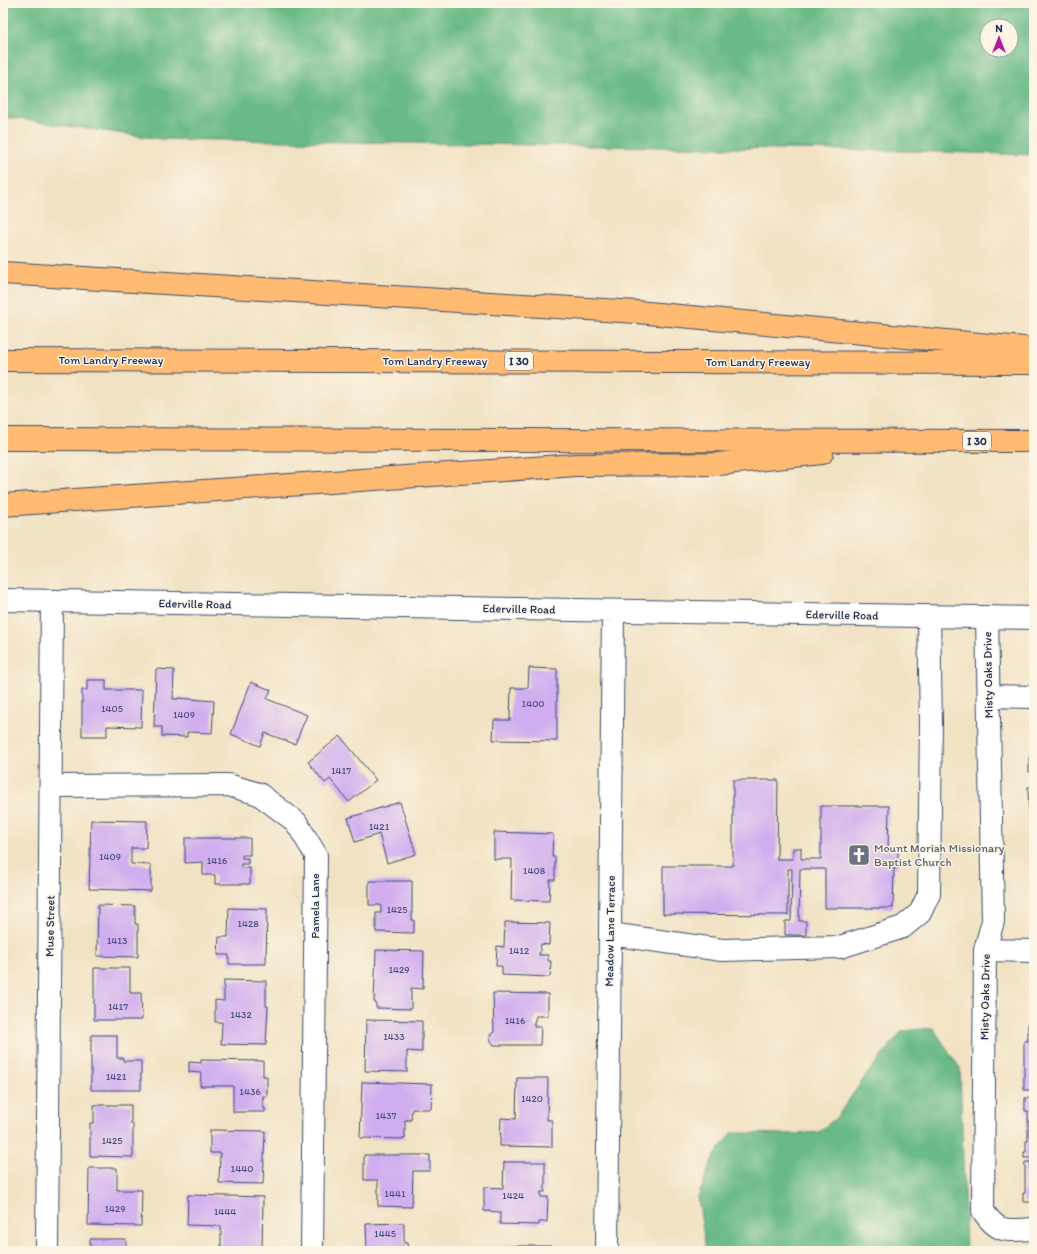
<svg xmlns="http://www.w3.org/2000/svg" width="1037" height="1254" viewBox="0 0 1037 1254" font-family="Itim,sans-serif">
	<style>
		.forest { fill: #69ba86; stroke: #427472; fill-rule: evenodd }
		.building { fill: #d0adef }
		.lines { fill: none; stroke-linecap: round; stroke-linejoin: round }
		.minor-casing { stroke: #3b4a6d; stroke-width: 24 }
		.highway-casing { stroke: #3b4a6d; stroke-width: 24 }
		.minor { stroke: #fff; stroke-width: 22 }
		.highway { stroke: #ffbb71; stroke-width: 22 }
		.labels { text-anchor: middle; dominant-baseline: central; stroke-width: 3; stroke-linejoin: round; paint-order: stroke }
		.number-label { font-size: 10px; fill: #484e82 }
		.shield { fill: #fcf5e5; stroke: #5e6a86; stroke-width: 1 }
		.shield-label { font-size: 11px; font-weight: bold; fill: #1b2f5e }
		.street-label { font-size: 12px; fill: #1b2f5e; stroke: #fcf5e5 }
		.worship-label { font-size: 12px; fill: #5b616d; stroke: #fcf5e5; text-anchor: start }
	</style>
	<rect width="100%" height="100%" fill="#fcf5e5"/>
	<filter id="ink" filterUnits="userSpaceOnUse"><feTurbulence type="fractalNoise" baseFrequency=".025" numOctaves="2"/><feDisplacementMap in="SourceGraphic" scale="8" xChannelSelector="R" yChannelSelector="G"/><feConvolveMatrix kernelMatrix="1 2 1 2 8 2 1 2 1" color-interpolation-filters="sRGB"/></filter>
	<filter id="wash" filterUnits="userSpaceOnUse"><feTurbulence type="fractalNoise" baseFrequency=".012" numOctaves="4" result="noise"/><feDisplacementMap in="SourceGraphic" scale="16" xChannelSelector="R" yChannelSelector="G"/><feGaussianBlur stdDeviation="0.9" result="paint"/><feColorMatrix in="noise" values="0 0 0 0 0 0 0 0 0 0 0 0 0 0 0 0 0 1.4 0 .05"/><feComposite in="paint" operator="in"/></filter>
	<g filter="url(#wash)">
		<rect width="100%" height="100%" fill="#f1e2c3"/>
		<path class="forest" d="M3,3h1031v152l-125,-4 -748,-12 -158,-22zM987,26h24v24h-24z
			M933,1028l27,40 6,183h-260l-8,-54 15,-39 19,-25 61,1 26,-2 18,-15 30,-43 35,-43z"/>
		<g id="blocks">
			<path class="building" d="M529,668l28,1v72l-64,-1 1,-20h16l1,-32h17z
				M156,669l18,1 -1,29h5v-1l36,3 -2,32 -25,-1v5l-25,-1v-9h-8z
				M87,680h19v10h36l-1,37 -34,-1v10h-25v-46h5z
				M251,682l20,8 -4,9 40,16 -12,29 -30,-11 -5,13 -29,-12z
				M340,736l36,44 -27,22 -19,-23 -5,4 -17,-21z
				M1029,757h5v20h-2v-5h-3z
				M733,780h45l-1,79h16v-11h8v11h20v-53h68l-1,45h10v17h-4l-1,40h-68v-39h-25l-1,52h7v14h-21v-14h6l1,-52h-4v46l-125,-1v-48h70z
				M1034,786v74h-1l-1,-43h-3l-1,-30z
				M400,802l16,52 -29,9 -8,-29 -24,8 -7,-24z
				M91,820l56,1 -1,27h-15v16l20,1v26l-62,-2z
				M494,832l59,2 -1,23h3v23h-5l-1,21 -38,-1 1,-41h-18z
				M185,838h65v17h-8v3h6v6h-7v4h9v16h-35v-9h-12v-13l-18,1z
				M1032,874h2v30h-1z
				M369,881h43v39h2v13l-38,-1v-19h5v-8h-12z
				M98,905l37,1v18h3v33l-41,-1z
				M229,908l38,1 -1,55h-37v-9h-11l1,-18h9z
				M505,922l45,1 -1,22 -8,-1 -1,9h-1v2h9v6h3l-1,16 -48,-2v-9h-6l1,-20 7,1z
				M376,950l48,1 -1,38 -12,-1v21l-35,-1v-5l-2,-1z
				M94,968h36v25h11l1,27h-48z
				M224,980l42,1v25h2l-2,39 -45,-1 1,-22h-7v-22l9,1z
				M493,993l55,1v22h-12l-2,7v4h7l-1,18h-46l-3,-4 -1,-6 4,-3z
				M366,1020l56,1v31l-15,-1v21l-42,-1z
				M1028,1022h6v68h-10v-49h4z
				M91,1035h26v23h6v3h18v29h-50z
				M201,1060l62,1v15h4v21l-4,-1v12h2v4h-32v-26h-33l1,-13 -12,-1v-10l12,1z
				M517,1078h31l-1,42h5v27l-52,-1 1,-28 15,1z
				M362,1082l70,2 -1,25h-19l-1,11h-6v19l-45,-1z
				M1025,1098h9v60h-10v-6h2v-11h2v-30h-3z
				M94,1105h37v19h2v33l-43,-1v-33h4z
				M210,1130l55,1 -2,53 -44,-1 1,-30h-10z
				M364,1155h66v16h-17l-1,36 -34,-1v-26h-14z
				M504,1162h41v30h-4v5h7l-1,25h-8v3l-39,-1v-12l-16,-1v-24l19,1z
				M1025,1162h9v40h-11v-9h2z
				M89,1168h28v22h25l-1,36 -53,-1z
				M188,1195l75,2 -1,52 -41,-1v-22l-34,-1z
				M404,1223v20h3l1,8h-41l-1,-27z
				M90,1239h36v12h-36z
				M504,1246h48l-1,5h-47z"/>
		</g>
	</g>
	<g filter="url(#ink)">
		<use href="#blocks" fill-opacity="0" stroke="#3b4a6d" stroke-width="1"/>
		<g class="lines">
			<g class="minor-casing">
				<path id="minor" d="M3,600l1031,18
					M987,617l6,304 -8,29 -2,261c16,24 24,19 51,18
					M989,696l45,1
					M51,786l177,-1 31,9 37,28 20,33 -4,396
					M610,934l112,16 118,-3 63,-20 17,-14 9,-19 2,-171 -2,-107
					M985,950l49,1
					M47,1251l5,-650
					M607,1251l6,-640"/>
			</g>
			<g class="highway-casing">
				<path id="highway" d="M3,273l634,39 397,37
					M3,360l1031,3
					M3,439l1031,2
					M3,505l573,-40 142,-1 104,-11"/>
			</g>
			<use href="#minor" class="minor"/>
			<use href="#highway" class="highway"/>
		</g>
	</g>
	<defs>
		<g id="church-square" transform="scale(1.15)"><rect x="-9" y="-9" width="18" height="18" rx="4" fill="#6b7280" stroke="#fcf5e5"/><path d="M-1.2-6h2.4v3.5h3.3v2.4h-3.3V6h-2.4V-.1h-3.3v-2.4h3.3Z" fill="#fff"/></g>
	</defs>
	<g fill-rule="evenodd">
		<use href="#church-square" x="859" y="855"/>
	</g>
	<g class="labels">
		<g class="number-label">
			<text x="533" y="703">1400</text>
			<text x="112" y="708">1405</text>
			<text x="184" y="714">1409</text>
			<text x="341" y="770">1417</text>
			<text x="379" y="826">1421</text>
			<text x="110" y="856">1409</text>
			<text x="217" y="860">1416</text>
			<text x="534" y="870">1408</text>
			<text x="397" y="909">1425</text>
			<text x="248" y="923">1428</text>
			<text x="117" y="940">1413</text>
			<text x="519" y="950">1412</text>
			<text x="399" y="969">1429</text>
			<text x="118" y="1006">1417</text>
			<text x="241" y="1014">1432</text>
			<text x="515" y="1020">1416</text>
			<text x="394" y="1036">1433</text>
			<text x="116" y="1076">1421</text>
			<text x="250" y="1091">1436</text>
			<text x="532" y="1098">1420</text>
			<text x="386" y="1115">1437</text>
			<text x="112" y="1140">1425</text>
			<text x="242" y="1168">1440</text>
			<text x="395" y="1193">1441</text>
			<text x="513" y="1195">1424</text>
			<text x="115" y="1208">1429</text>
			<text x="225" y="1211">1444</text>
			<text x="385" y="1233">1445</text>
		</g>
		<g class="shield">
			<rect x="505" y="352" width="28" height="18" rx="3"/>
			<rect x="963" y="432" width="28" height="18" rx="3"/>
		</g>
		<g class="shield-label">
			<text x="519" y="361">I 30</text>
			<text x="977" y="441">I 30</text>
		</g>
		<g class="street-label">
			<text x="111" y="360">Tom Landry Freeway</text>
			<text x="435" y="361">Tom Landry Freeway</text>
			<text x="758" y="362">Tom Landry Freeway</text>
			<text transform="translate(195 604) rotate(1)">Ederville Road</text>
			<text transform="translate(519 609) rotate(1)">Ederville Road</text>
			<text transform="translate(842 615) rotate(1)">Ederville Road</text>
			<text transform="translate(988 675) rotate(-91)">Misty Oaks Drive</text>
			<text transform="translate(315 906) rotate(-90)">Pamela Lane</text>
			<text transform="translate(50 926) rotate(-89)">Muse Street</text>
			<text transform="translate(610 931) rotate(-89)">Meadow Lane Terrace</text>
			<text transform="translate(985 997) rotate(-89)">Misty Oaks Drive</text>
		</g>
		<g class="worship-label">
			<text x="874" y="848">Mount Moriah Missionary<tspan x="874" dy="14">Baptist Church</tspan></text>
		</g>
	</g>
	<rect width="1037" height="1254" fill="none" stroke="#fcf5e5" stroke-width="16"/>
	<g transform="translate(999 38)"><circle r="19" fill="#fcf5e5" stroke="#a2a6af"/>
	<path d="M0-3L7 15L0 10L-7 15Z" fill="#b5179e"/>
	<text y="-6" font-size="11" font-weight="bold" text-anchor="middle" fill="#1b2f5e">N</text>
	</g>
</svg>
